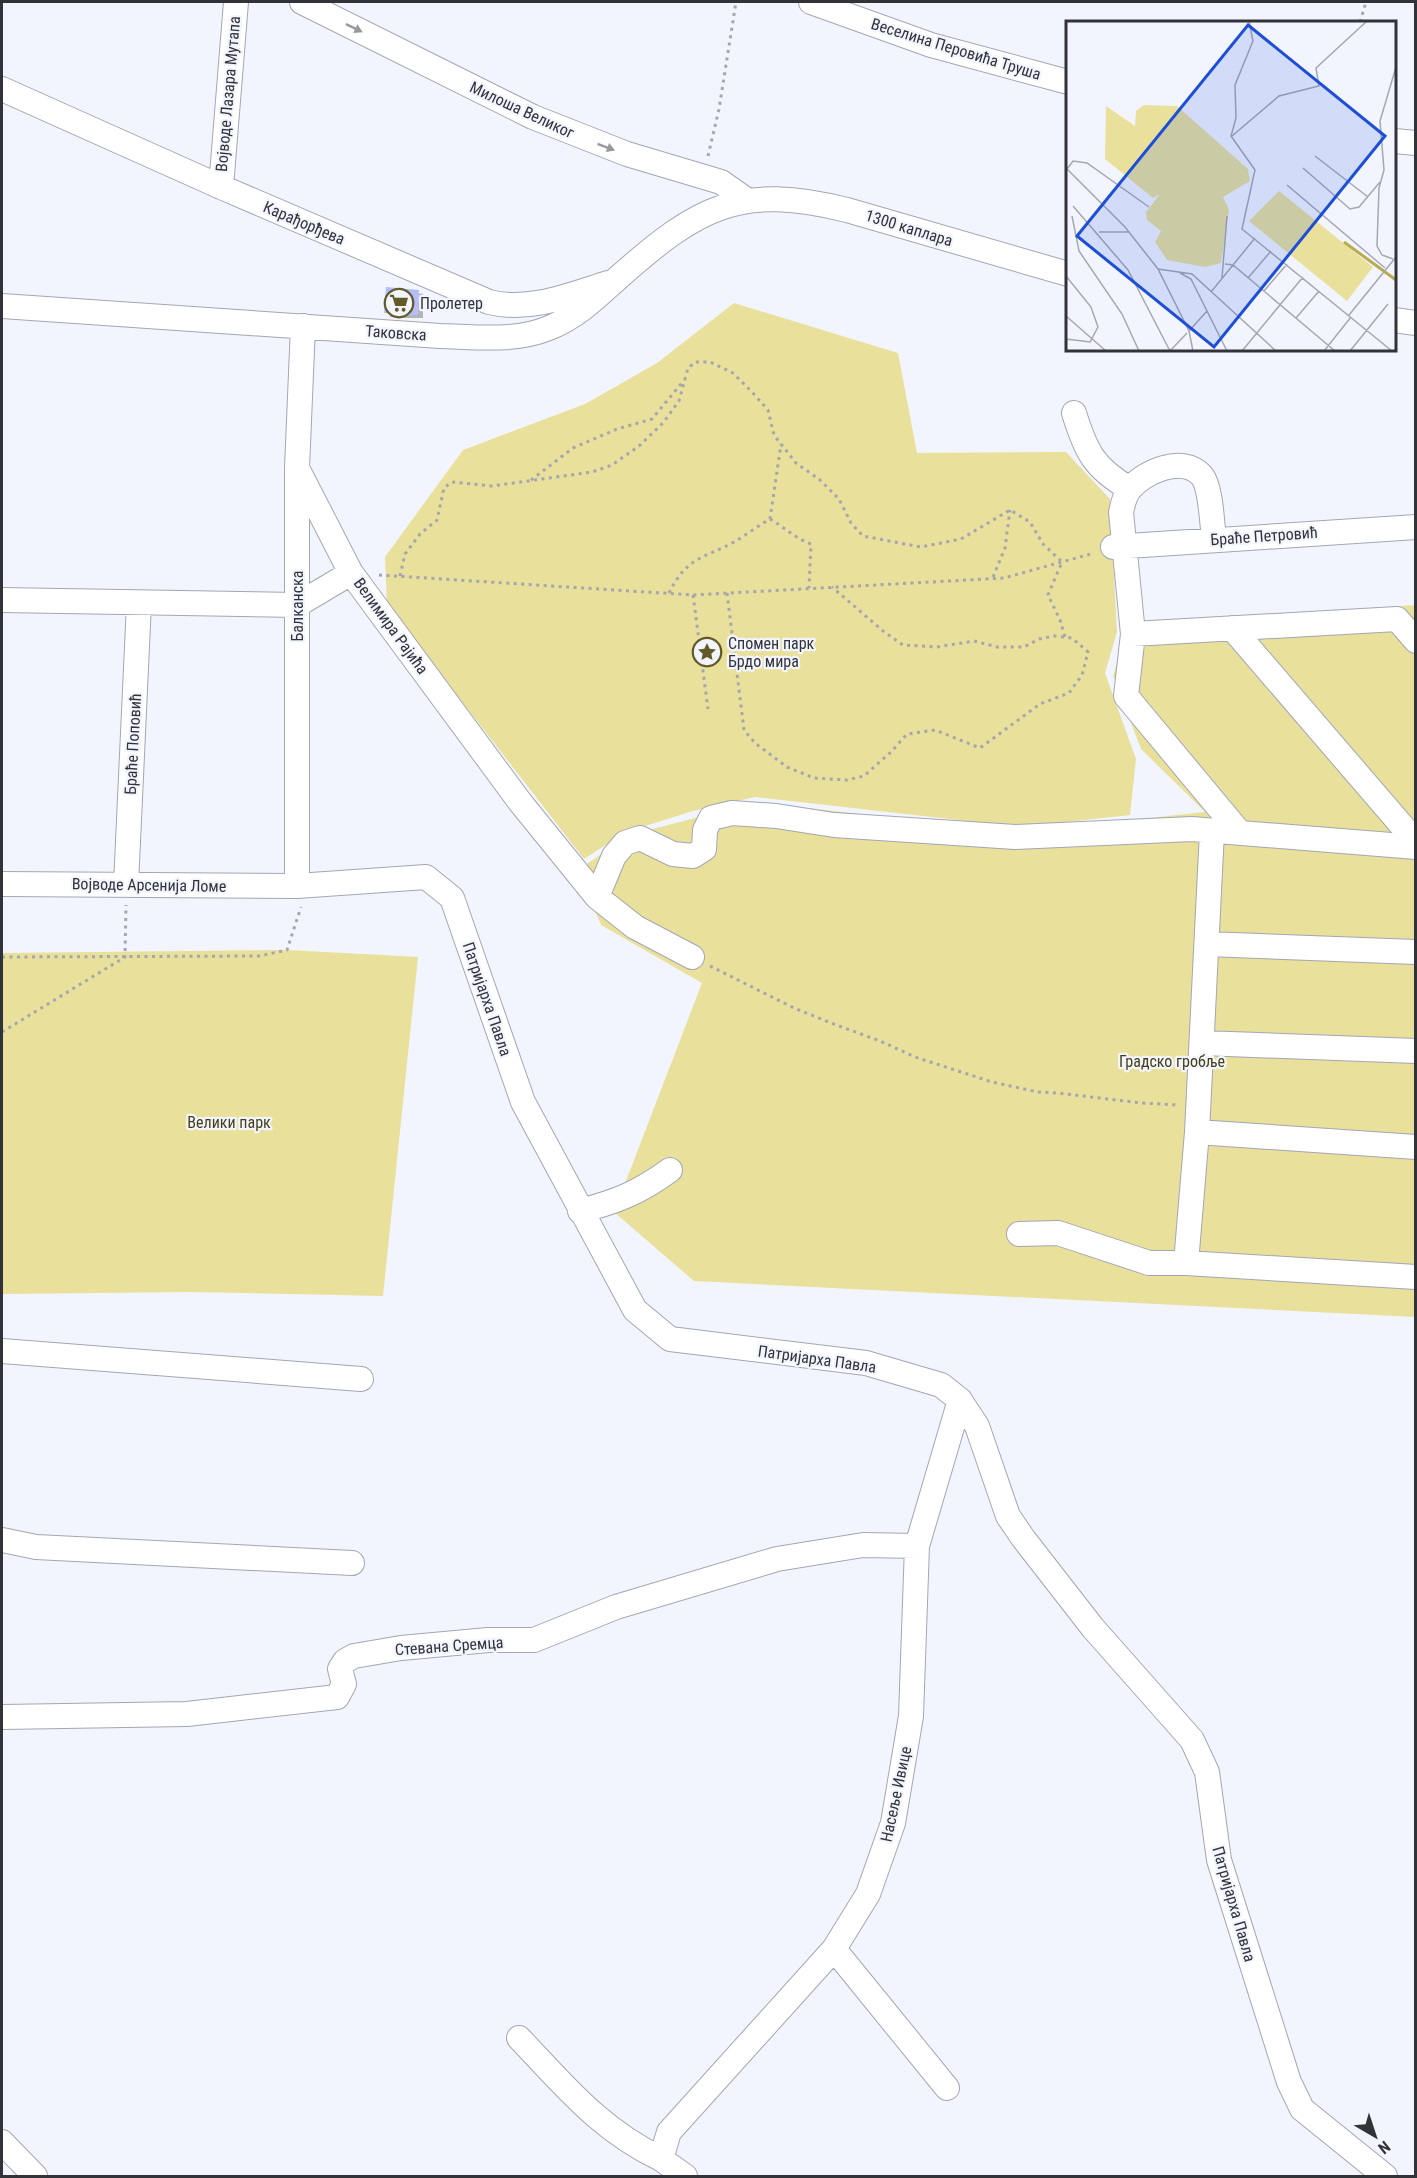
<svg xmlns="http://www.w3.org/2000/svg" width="1417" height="2178" viewBox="0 0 1417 2178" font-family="'Roboto Condensed',sans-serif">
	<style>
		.green { fill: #e9e09c }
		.building { fill: #b3bdff; filter: url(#shadow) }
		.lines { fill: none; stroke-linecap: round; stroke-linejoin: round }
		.minor-casing { stroke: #a3a6b4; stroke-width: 26 }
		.path { stroke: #a5a7ae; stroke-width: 3; stroke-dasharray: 3 4.5; stroke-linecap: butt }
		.minor { stroke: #fff; stroke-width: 24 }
		.oneway { fill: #98999c }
		.labels { text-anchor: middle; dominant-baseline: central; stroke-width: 4.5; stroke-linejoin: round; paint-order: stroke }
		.street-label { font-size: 16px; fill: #323338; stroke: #f3f5fe }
		.poi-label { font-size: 16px; fill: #323338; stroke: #f3f5fe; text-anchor: start }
		.park-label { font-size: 16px; fill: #453f17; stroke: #f3f5fe }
		.inset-river { fill: none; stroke: #b9ac4d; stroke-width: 3 }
		.inset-road { fill: none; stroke: #a6a7af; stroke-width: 1.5 }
		.view { fill: #1d4ed8; fill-opacity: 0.15; stroke: #1d4ed8; stroke-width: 3 }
		.inset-edge { fill: none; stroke: #323338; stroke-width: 3 }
	</style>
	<defs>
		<filter id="shadow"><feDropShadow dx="6" dy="4" stdDeviation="0" flood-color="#0004"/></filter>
	</defs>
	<rect width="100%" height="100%" fill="#f3f5fe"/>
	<path class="green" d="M734,303l164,50 19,100 149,-1 44,47 7,133 -12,41 31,86 -6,56 -110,12 -265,-30 -62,14 -67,21 -42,27 -197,-254 -2,-48 78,-107 122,-46 72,-41z
		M1415,605v712l-721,-36 -80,-69 88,-229 -101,-58 -19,-46 6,-16 42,-28 126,-33 263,30 186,-20 -64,-63 -28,-73 6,-21 14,-31z
		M287,950l131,7 -35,339 -193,-4 -188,2v-341z"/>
	<path class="building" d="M386,287l33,3 -2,25 -33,-2z"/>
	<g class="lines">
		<g class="minor-casing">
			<path id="minor" d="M302,2l231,115 94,37 94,28 27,19
				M811,2l120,43 137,37
				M2,89l219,98 268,115c40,10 81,-7 119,-19
				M1394,141l22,2
				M221,187l15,-185
				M2,306l438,30c37,1 75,6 109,-8 28,-11 49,-32 70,-51 79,-70 121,-94 228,-67l221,64
				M1394,320l22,3
				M1074,413c12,39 20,55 56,76
				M297,468l54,105 169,229 77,95 17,-41 11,-13 15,-5 33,16 20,2 11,-7 1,-19 6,-12 21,-5 44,3 58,9 181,12 177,-8 224,18
				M1214,539c-2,-15 -3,-52 -12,-63 -19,-22 -59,-4 -73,14 -5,7 -6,14 -8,22l12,122 264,-15 19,22
				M1113,547l303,-20
				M2,600l295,5 54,-32
				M1232,628l184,214
				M1133,634l-7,62 114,137
				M2,884l295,2 129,-9 26,21 71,204 112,208 35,29 196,24 75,22 19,15 17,26 31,90 15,22 70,90 99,112 15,32 12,88 70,222 13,27 83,67
				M126,885l13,-282
				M297,886v-418l6,-142
				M597,897l38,30 57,30
				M1207,944l209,8
				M1202,1043l214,8
				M1197,1132l219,15
				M580,1211c36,-9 60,-19 90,-41
				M1019,1234l39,-1 91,30h37l230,14
				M1186,1263l11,-131 15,-301
				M2,1351l359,28
				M2,1540l34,7 316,16
				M2,1717l185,-3 150,-17 7,-13 -4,-15 5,-8 9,-5 47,-8 87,-8h46l82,-33 161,-48 86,-14 54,1
				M834,1949l113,139
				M519,2038c46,48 80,91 142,121
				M2,2142l33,34
				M685,2176l-24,-17 8,-27 165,-183 34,-55 25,-71 18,-107 6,-170 43,-146"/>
		</g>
		<path class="path" d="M1360,22l6,-20
			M708,156l11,-47 17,-107
			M531,480l42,-32 44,-19 35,-10 33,-40
			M770,519c14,8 26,20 41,25l-2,44
			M379,575l314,20 311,-17 90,-25
			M400,576l5,-22 15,-20 17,-14 7,-32 8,-6 40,4 100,-14 20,-7 27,-19 24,-23 16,-22 9,-33 7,-6h15l23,11 19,19 16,18 6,25 22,28 24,17 19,19 12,24 12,13 58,11 40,-8 49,-29 20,12 13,22 19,18 -14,33 12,25 5,17
			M993,577l12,-29 5,-38
			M669,593c18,-36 33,-34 65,-51 12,-7 24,-16 36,-23l11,-75
			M727,593l17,137 11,13 32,24 27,11 33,2 17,-4 27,-24 16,-18 28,-4 45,18 60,-44 29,-11 13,-18 6,-23 -16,-14 -18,-2 -15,3 -15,8h-27l-23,-6 -37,6 -34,-2 -20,-14 -51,-44
			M693,595l15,114
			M2,957l257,-1 28,-6 14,-43
			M710,966l84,42 37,15 49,18 35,16 77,25 46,10 20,1 83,10 38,2
			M2,1032l123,-75 1,-52"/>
		<use href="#minor" class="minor"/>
	</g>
	<defs><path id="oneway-solid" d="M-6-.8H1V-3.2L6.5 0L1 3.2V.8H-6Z" transform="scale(1.5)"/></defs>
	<g class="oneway">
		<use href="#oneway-solid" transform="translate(354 28) rotate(26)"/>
		<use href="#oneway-solid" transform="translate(606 147) rotate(21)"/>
	</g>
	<defs>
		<g id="supermarket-ring" transform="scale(1.5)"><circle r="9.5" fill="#f3f5fe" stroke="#625a27" stroke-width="1.5"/><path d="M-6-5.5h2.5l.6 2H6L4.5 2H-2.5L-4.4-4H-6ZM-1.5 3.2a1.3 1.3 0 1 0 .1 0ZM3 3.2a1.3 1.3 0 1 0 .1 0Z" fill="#625a27"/></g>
		<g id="sight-ring" transform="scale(1.5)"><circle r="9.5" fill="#f3f5fe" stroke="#625a27" stroke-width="1.5"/><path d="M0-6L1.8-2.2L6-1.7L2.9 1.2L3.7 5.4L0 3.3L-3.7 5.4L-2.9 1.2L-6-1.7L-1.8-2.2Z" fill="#625a27"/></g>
	</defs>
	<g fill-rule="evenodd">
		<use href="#supermarket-ring" x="399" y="303"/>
		<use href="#sight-ring" x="707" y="652"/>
	</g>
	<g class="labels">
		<g class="street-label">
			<text transform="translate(956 49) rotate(17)">Веселина Перовића Труша</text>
			<text transform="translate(228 94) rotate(-85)">Војводе Лазара Мутапа</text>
			<text transform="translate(522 110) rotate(25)">Милоша Великог</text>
			<text transform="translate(304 223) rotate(23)">Карађорђева</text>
			<text transform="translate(909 228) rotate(17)">1300 каплара</text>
			<text transform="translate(396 333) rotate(4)">Таковска</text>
			<text transform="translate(1264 536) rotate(-4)">Браће Петровић</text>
			<text transform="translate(297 606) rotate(-90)">Балканска</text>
			<text transform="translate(391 626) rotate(54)">Велимира Рајића</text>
			<text transform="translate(133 744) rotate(-87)">Браће Поповић</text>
			<text transform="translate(149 885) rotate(1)">Војводе Арсенија Ломе</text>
			<text transform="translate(487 999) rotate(71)">Патријарха Павла</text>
			<text transform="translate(817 1359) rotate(8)">Патријарха Павла</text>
			<text transform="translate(449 1646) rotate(-4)">Стевана Сремца</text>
			<text transform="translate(896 1794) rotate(-78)">Насеље Ивице</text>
			<text transform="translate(1234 1904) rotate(74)">Патријарха Павла</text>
		</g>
		<g class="poi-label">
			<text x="420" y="303">Пролетер</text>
			<text x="728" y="643">Спомен парк<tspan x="728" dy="18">Брдо мира</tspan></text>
		</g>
		<g class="park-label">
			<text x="1172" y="1061">Градско гробље</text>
			<text x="229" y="1122">Велики парк</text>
		</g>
	</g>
	<g transform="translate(1066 21)">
		<rect width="330" height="330" fill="#f3f5fe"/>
		<path d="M78,84l33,1 71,63 2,12 -27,16 6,13 -8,53 -16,4 -38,-7 -12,-18 6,-11 -14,-11 -1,-8 14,-18 -7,4 -48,-39 1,-53 29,20 1,-15zM213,170l94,76 -26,34 -98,-80z" fill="#e9e09c"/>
		<path class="inset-river" d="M278,221l52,38"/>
		<path class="inset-road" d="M183,0l4,20 -18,44 1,33 -5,18 24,34 -13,59 150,122M166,115l47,-40 40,-10 -3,-18 51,-47M249,135l53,41M0,147l59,59 33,42 31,62 4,20M237,147l47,41 9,-2 21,-25M1,148l6,-8 14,2 62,44M221,164l98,83M7,185l55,64 42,81M6,195l7,35 43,63 17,37M33,211h30M327,238l-11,-4 -5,-9 2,-58 5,-18 -4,-49 16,-54M159,243l8,1 102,86M92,248l34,5 84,77M114,252l11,6 36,72M0,255l25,31 7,20 -8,15 -24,-3M156,257l5,-62M182,257l23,-27M198,270l23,-27M145,271l44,-54M283,294l47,-58M0,295l40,35M230,297l23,-27M123,310l18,-20M104,330l17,-18M176,330l61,-74M258,330l27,-34M284,330l38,-47"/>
		<path class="view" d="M182,4l137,111 -171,211 -137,-111z"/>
		<rect width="330" height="330" class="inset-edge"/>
	</g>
	<rect width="1417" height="2178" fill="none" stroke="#323338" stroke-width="6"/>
	<g transform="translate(1375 2136) rotate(141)" stroke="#f3f5fe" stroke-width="4.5" paint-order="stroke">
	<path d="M0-4.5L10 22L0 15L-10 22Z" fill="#323338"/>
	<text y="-9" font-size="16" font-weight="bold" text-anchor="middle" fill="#323338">N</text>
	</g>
</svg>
